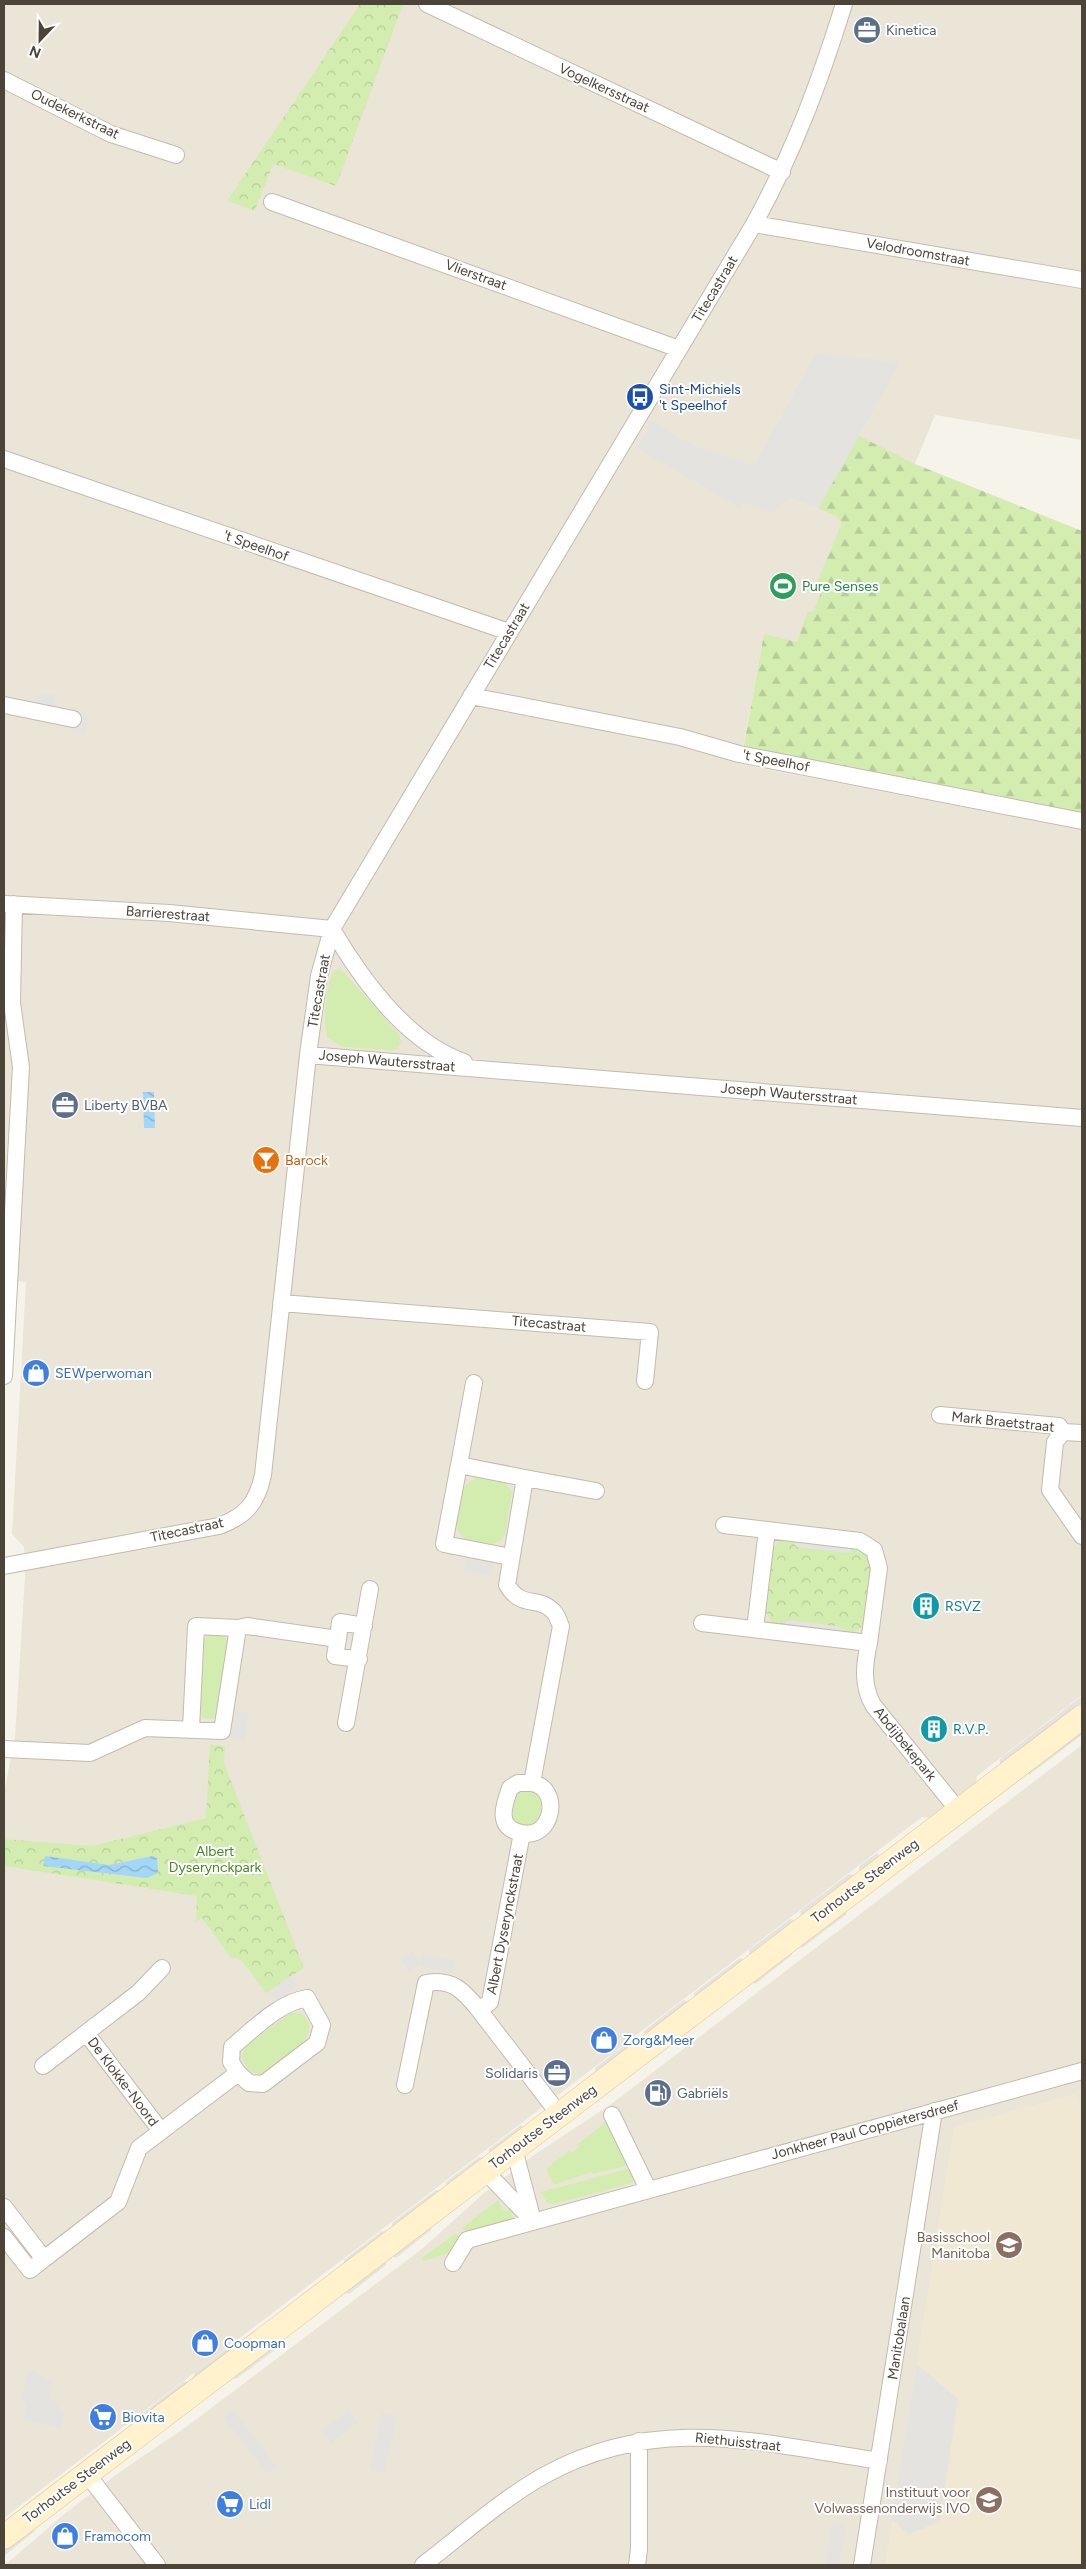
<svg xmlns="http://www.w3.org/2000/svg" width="1086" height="2569" viewBox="0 0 1086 2569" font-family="Figtree,sans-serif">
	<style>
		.residential { fill: #ebe5d8 }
		.education { fill: #f1e8d4 }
		.green { fill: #d3edb1 }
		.forest { fill: url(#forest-firs) }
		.park { fill: url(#park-crowns) }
		.parking { fill: #e5e3df }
		.water { fill: url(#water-waves) }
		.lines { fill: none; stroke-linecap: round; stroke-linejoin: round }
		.minor-casing { stroke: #c3bbac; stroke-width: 18 }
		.secondary-casing { stroke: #dac897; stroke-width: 25 }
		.minor { stroke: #fff; stroke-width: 16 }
		.secondary { stroke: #fff2cc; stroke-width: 24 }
		.labels { text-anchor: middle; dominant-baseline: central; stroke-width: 4; stroke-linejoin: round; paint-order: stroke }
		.service-label { font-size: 14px; fill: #4e5e75; stroke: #fff; text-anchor: start }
		.street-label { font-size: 14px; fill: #4c4438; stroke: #fff }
		.transit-label { font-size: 14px; fill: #164399; stroke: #fff; text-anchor: start }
		.leisure-label { font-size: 14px; fill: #27864d; stroke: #fff; text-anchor: start }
		.food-label { font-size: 14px; fill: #c56008; stroke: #fff; text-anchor: start }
		.shop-label { font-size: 14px; fill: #366cbe; stroke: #fff; text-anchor: start }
		.culture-label { font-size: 14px; fill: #0d838f; stroke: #fff; text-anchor: start }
		.park-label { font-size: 14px; fill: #498424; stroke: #fff }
		.education-label { font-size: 14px; fill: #785e54; stroke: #fff; text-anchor: end }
	</style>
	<defs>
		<pattern id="forest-firs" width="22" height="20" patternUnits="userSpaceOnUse" patternTransform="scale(1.25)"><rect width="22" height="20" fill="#d3edb1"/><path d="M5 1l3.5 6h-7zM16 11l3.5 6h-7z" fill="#b7cc99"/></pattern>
		<pattern id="park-crowns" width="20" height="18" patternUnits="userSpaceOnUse" patternTransform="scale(1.25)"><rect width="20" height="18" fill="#d3edb1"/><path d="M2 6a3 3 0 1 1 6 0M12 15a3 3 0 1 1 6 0" fill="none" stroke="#b7cc99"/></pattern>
		<pattern id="water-waves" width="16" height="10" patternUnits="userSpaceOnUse" patternTransform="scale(1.25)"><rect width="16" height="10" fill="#a3d6f7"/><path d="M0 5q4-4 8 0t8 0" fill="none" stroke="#87afc9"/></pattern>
	</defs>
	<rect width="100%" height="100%" fill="#f6f3eb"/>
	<path class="residential" d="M4,4h1078v436l-147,-25 -20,49 -108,181 -43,-11 -24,130 342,66v865l-105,81 -1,8 -45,34 -9,-1 -918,701v-725l11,-56 10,-161 -1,-29 -12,-13 14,-252 -22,-2z
		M1082,1745v820h-1077l63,-54 49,-37 72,-49 234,-177 61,-55 50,-38 76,-50z"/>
	<path class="education" d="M1076,2094l6,20v451h-197l69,-438z"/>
	<path class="green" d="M341,969l58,66 2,7 -4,7 -5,1 -49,-3 -15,-9c-6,-10 -2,-61 7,-68z
		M478,1478l28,5 6,9 -7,43c-8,16 -41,10 -48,-5 -2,-15 2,-50 21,-52z
		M208,1635h15l5,6 -12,77 -11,1 -5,-4 4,-76z
		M523,1790l16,4 3,8 -4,19 -8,5 -13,-2 -5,-7 4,-22z
		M290,2013c7,-1 14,0 17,7 12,21 -27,40 -42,52l-7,2 -9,-3 -8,-14 5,-11z
		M607,2121l22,44 -36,9 -1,-2 -38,13 -8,-16 23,-19 2,3 8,-6 -1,-3z
		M631,2168l4,9 -3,6 -78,21 -7,-1 -6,-11z
		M498,2200l6,11 6,-3 4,12 -46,15 -6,-7z
		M456,2233l3,4 -7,15 -28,9 -2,-3z"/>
	<path class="forest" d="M859,436l56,28 167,67v285l-339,-66 21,-116 33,8 11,-31 5,1 11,-27 -7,-3 25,-59 -6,-7 -18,-8z"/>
	<path class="park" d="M360,4h43l-67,182 -63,-22 -18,47 -28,-10z
		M785,1539l77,9 10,13 -9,65 -9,7 -9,1 -5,-7 -51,-7 -7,6 -10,-3 -7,-12 7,-62 5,-6z
		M210,1744l15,2 -1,17 80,205 -38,25 -25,-33 -11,-3 -28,-39 -6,4 1,-26 -193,-30v-27l88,7 114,-28z"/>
	<path class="parking" d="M816,353l84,10 -82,145 -28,-10 -18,15 -29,-11 -3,6 -103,-60 15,-27 42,25 60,20z
		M40,693l14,2 3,13 -26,-5z
		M75,711l14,3 -4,21 -14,-3z
		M791,1540l64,7 -7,6 -51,-6z
		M466,1557l28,5 -3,14 -27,-5z
		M789,1620l51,7 5,7 -63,-8z
		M1082,1696v7l-82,63v-7z
		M235,1710l14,2 -4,28 -15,-2z
		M1082,1727v8l-53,40 -5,-6z
		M877,1853l3,5 -20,15 -1,-7z
		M849,1874l7,2 -55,42 -1,-7z
		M845,1912l2,2 -45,34 -2,-2z
		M790,1919l7,2 -47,36 -1,-7z
		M791,1949l1,6 -37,29 -7,-3z
		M413,1952l6,11 4,-9 32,7 -3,13 -32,-8 -12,6 -7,-14z
		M740,1958l6,2 -52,40v-7z
		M290,1976l7,10 -21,16 -7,-10z
		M684,2000l6,3 -46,35v-7z
		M634,2038l6,3 -45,34v-7z
		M521,2125l3,4 -35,27v-7z
		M479,2157l6,2 -39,30v-7z
		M436,2190l6,2 -50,38v-7z
		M431,2224v6l-35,28 -6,-3z
		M382,2231l6,2 -44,34v-7z
		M386,2258v7l-37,29 -7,-3z
		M239,2339l6,3 -50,39 -1,-8z
		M278,2340l1,7 -43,32 -6,-2z
		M917,2364l41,35 -18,122 -32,14 -16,-16z
		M22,2365l31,17 -3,13 14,20 -3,13 -38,-8 4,-17 -6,-2 8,-32 -7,-2z
		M184,2381l7,3 -48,36v-7z
		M234,2410l43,57 -10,7 -43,-56z
		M349,2411l9,11 -27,21 -10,-12z
		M382,2413l15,4 -13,56 -14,-4z
		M832,2523l14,2 -7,40h-14z
		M33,2529l2,2 -31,25v-7z"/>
	<path class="water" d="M143,1092h11l1,36h-11z
		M45,1856l64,9 44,-9 4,2 1,15 -11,5 -104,-12z"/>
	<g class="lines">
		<g class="minor-casing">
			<path id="minor" d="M427,4l355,168
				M4,80l107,54 65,21
				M272,202l407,147
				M754,224l328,56
				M4,459l505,173
				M471,696l209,41 59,17 343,67
				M4,705l69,14
				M5,904l164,9 163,16
				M332,929c30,51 74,113 132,133
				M308,1055l774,63
				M281,1303l369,29 -5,49
				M4,1376l17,-309 -9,-64 2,-99
				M940,1415l119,11 4,6
				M1082,1433l-19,-1 -8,10 -5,48 32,46
				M459,1465l15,-82
				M525,1478l71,13
				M724,1525l43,5
				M510,1557l-66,-13 15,-79 66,13 -18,107c15,25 32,10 47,27 3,3 5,10 7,14l-29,157h-14l-8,5c-7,19 -14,40 12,45
				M4,1566l215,-40c27,-10 38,-23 44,-51l45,-420 11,-79 13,-47 422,-705c40,-73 65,-140 90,-220
				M702,1623l167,20c-5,22 -7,42 4,62l85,105
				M755,1629l12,-99 93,11 14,9 5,18 -10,75
				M338,1639l2,-17 24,4
				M346,1723l24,-134
				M191,1729l5,-103 42,2
				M4,1749l86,4 55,-25 77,3 16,-103 9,-2 91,13 -3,17 24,3
				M307,1998l15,27 -5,18 -54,41 -14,-1 -11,-10 -7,-11 1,-15c22,-18 46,-44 75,-49z
				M479,2010l80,104
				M86,2033l75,98
				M43,2066l95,-73 24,-25
				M405,2085l21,-102c26,-5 38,8 53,27l11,-8 32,-169c31,7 40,-45 10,-50
				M612,2115l36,74
				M514,2149l19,72
				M485,2171l46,48
				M4,2207l40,52 74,-57 21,-54 99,-75
				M4,2237l26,33 14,-11
				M453,2263l14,-23 615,-169
				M87,2474l70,91
				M423,2565c39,-30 79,-66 122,-90 113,-62 215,-32 334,-14
				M637,2565l2,-16v-108
				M862,2565l72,-454"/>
		</g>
		<g class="secondary-casing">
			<path id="secondary" d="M4,2537l1078,-820"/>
		</g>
		<use href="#minor" class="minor"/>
		<use href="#secondary" class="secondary"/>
	</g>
	<defs>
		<g id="office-disc" transform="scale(1.4375)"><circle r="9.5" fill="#5c6f8a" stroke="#fff"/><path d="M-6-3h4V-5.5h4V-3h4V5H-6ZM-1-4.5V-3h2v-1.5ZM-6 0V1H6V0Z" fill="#fff"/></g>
		<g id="bus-disc" transform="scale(1.4375)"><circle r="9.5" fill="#1a4fb4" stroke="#fff"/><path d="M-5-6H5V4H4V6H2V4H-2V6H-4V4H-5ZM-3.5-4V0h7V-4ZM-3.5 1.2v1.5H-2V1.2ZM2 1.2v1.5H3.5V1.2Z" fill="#fff"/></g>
		<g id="stadium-disc" transform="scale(1.4375)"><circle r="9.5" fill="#2e9e5b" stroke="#fff"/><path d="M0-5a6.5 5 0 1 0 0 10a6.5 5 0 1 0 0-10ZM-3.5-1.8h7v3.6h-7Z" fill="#fff"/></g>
		<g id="bar-disc" transform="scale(1.4375)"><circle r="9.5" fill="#e8710a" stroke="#fff"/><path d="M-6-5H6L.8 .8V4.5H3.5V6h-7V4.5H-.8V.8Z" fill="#fff"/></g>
		<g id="shop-disc" transform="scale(1.4375)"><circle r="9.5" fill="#3f7fe0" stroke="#fff"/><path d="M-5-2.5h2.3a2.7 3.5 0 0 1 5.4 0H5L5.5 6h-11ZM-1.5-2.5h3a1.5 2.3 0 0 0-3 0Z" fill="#fff"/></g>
		<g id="building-disc" transform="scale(1.4375)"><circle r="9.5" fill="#0f9aa8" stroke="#fff"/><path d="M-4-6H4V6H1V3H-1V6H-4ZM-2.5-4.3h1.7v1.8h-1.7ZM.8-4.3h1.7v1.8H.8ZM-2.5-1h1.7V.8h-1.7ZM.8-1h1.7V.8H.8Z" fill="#fff"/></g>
		<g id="fuel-disc" transform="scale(1.4375)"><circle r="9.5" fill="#5c6f8a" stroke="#fff"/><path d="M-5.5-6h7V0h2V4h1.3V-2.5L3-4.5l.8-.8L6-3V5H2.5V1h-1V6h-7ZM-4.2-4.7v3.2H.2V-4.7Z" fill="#fff"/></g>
		<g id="school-disc" transform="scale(1.4375)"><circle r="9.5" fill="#8d6e63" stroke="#fff"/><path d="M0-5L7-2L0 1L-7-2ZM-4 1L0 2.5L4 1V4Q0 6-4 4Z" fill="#fff"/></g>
		<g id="supermarket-disc" transform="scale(1.4375)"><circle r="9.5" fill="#3f7fe0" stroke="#fff"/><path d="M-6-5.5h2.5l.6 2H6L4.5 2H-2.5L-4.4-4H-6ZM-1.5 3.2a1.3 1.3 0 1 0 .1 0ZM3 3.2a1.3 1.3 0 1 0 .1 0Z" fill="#fff"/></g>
	</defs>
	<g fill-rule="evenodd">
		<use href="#office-disc" x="867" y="30"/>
		<use href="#bus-disc" x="640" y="397"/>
		<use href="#stadium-disc" x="783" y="586"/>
		<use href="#office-disc" x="65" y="1105"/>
		<use href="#bar-disc" x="266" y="1160"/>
		<use href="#shop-disc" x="36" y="1373"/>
		<use href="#building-disc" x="926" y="1606"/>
		<use href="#building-disc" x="934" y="1729"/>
		<use href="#shop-disc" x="604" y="2040"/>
		<use href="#office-disc" x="557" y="2073"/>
		<use href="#fuel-disc" x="658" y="2093"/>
		<use href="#school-disc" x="1009" y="2245"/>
		<use href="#shop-disc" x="205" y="2343"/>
		<use href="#supermarket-disc" x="103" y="2417"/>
		<use href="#school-disc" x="989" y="2500"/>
		<use href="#supermarket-disc" x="230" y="2504"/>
		<use href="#shop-disc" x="65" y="2536"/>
	</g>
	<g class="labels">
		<g class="service-label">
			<text x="886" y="30">Kinetica</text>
			<text x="84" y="1105">Liberty BVBA</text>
			<text x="538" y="2073" text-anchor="end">Solidaris</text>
			<text x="677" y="2093">Gabriëls</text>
		</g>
		<g class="street-label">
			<text transform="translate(604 88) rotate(25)">Vogelkersstraat</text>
			<text transform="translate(75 114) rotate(26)">Oudekerkstraat</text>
			<text transform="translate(918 252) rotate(10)">Velodroomstraat</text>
			<text transform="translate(476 275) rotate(20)">Vlierstraat</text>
			<text transform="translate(715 289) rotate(-59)">Titecastraat</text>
			<text transform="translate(256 546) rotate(19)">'t Speelhof</text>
			<text transform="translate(507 636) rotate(-59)">Titecastraat</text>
			<text transform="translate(776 761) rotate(11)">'t Speelhof</text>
			<text transform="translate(168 914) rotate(4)">Barrierestraat</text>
			<text transform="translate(319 991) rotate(-80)">Titecastraat</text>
			<text transform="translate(387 1061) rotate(5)">Joseph Wautersstraat</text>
			<text transform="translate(789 1094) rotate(5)">Joseph Wautersstraat</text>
			<text transform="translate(549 1324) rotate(5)">Titecastraat</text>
			<text transform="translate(1003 1422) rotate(6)">Mark Braetstraat</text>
			<text transform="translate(187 1530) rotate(-12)">Titecastraat</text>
			<text transform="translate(905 1744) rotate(51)">Abdijbekepark</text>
			<text transform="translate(865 1881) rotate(-37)">Torhoutse Steenweg</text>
			<text transform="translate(505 1924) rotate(-79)">Albert Dyserynckstraat</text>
			<text transform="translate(123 2082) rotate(53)">De Klokke-Noord</text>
			<text transform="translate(543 2127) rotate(-37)">Torhoutse Steenweg</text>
			<text transform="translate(865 2130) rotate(-15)">Jonkheer Paul Coppietersdreef</text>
			<text transform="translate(899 2338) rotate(-81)">Manitobalaan</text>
			<text transform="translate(738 2442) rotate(6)">Riethuisstraat</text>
			<text transform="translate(77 2481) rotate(-37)">Torhoutse Steenweg</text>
		</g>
		<g class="transit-label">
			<text x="659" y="389">Sint-Michiels<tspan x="659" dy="16">'t Speelhof</tspan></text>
		</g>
		<g class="leisure-label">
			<text x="802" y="586">Pure Senses</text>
		</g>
		<g class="food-label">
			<text x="285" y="1160">Barock</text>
		</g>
		<g class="shop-label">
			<text x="55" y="1373">SEWperwoman</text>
			<text x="623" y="2040">Zorg&amp;Meer</text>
			<text x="224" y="2343">Coopman</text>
			<text x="122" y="2417">Biovita</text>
			<text x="249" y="2504">Lidl</text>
			<text x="84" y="2536">Framocom</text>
		</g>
		<g class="culture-label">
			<text x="945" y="1606">RSVZ</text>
			<text x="953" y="1729">R.V.P.</text>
		</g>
		<g class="park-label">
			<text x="215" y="1851">Albert<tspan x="215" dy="16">Dyserynckpark</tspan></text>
		</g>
		<g class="education-label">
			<text x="990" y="2237">Basisschool<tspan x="990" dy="16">Manitoba</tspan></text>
			<text x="970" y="2492">Instituut voor<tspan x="970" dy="16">Volwassenonderwijs IVO</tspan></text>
		</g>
	</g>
	<rect width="1086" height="2569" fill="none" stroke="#4c4438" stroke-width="10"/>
	<g transform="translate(40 40) rotate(202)" stroke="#ffffff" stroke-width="4" paint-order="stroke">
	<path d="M0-4L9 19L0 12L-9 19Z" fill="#4c4438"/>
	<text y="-8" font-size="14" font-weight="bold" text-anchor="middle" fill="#4c4438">N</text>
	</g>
</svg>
